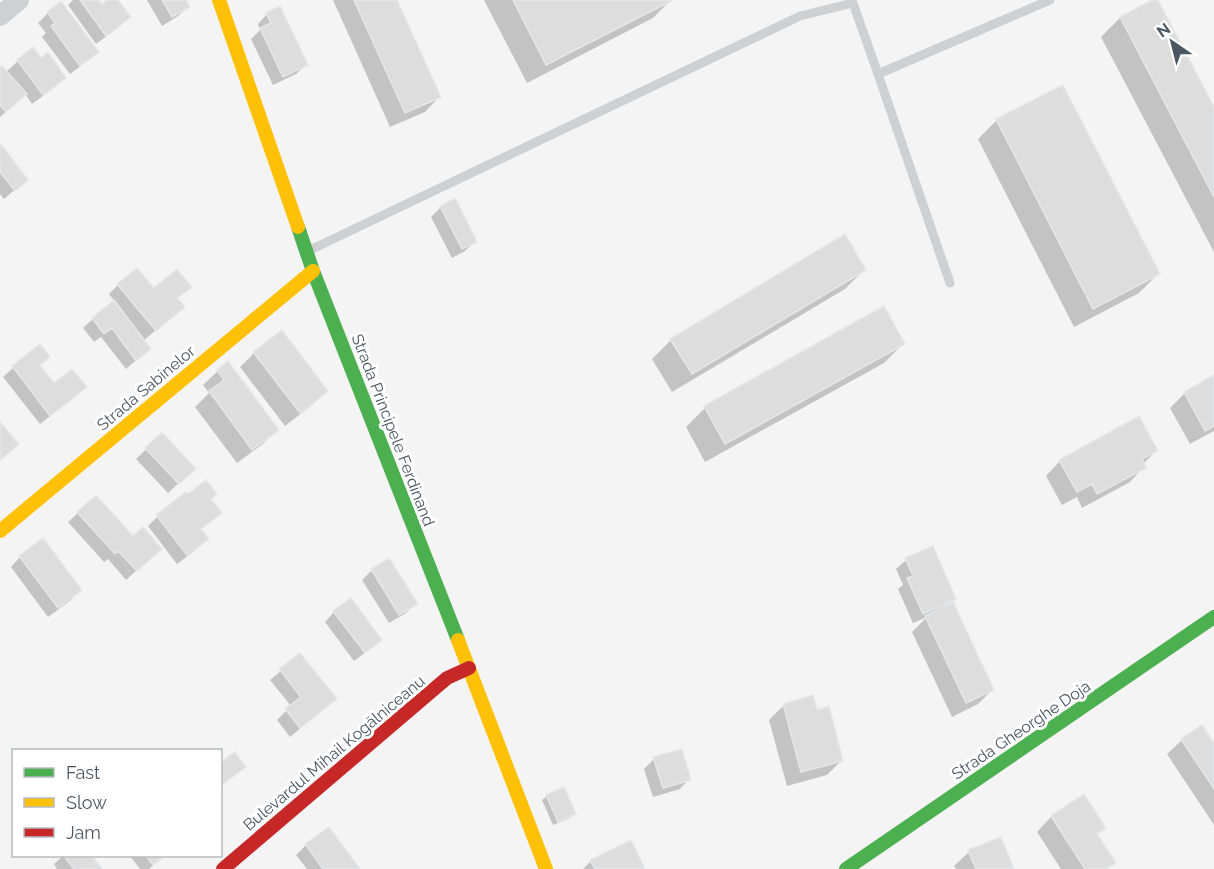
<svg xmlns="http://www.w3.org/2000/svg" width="1214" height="869" viewBox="0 0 1214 869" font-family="Raleway,sans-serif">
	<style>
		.shadow { fill: #0003 }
		.building { fill: #ddddde; stroke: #e5e6e7; stroke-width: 1.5 }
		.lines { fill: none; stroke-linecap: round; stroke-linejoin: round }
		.lane { stroke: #ced0d2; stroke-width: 9 }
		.street { stroke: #ced0d2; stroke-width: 20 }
		.fast { stroke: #4caf50; stroke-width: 14 }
		.slow { stroke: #ffc107; stroke-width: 14 }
		.jam { stroke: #c62828; stroke-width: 14 }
		.labels { text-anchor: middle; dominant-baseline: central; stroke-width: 6; stroke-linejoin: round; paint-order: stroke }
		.street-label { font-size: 16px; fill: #4a5661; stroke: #fff }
	</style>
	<rect width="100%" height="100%" fill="#f4f4f4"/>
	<path class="shadow" d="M73,0h24l5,6 8,-6h6l13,17 -10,10 -23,17 -28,-39z
		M147,0h37l4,7 -10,9 -16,10z
		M333,0h62l44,97 -14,15 -35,15z
		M484,0h187l-18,18 -126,65z
		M1155,0h1l58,110v142l-113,-215 19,-19z
		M48,13l49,39 -10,9 -17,13 -28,-37 4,-4 -8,-10z
		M267,14l39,51 -10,9 -23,11 -22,-46 9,-9 -2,-6z
		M33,49l7,11 24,18 -9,9 -23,17 -7,-10 -25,23v-48l6,3 12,-11z
		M997,120l161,154 -19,19 -65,34 -96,-188z
		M0,146l26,34 -22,19 -4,-5z
		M441,207l34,34 -10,10 -13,7 -21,-41z
		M864,270l-19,19 -173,103 -20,-33 19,-19z
		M118,285l35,6 37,-4 -14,12 -3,17 -30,25 6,8 -23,20 -25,-32 -7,5 -11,-14 10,-9 22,-17 -6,-8z
		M883,308l20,36 -19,19 -179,99 -19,-35 19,-19z
		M40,346l-1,20 15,19 31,2 -10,10 -35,27 -37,-47 10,-9z
		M254,353l72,38 -14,14 -27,21 -45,-59z
		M218,371l59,58 -14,15 -26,19 -42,-56 14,-14 -6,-8z
		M1214,377v54l-24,13 -20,-36 15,-15z
		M162,434l22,44 -16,15 -32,-34z
		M1156,451l-13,13 1,3 -14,15 -48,26 -5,-11 -15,8 -16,-29 14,-15z
		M210,500l10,13 -20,17 7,9 -10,10 -20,15 -29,-38 9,-9z
		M78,513l72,45 -24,22 -18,-21 -4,3 -36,-40z
		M20,557l60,33 -9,10 -23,17 -37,-50z
		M906,560l48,39 -8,8 47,82 -15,15 -26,13 -40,-85 15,-15 -14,6 -15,-34 5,-4 -7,-16z
		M372,570l44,33 -10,10 -17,10 -27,-43z
		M334,612l46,28 -10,9 -16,12 -29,-39z
		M300,655l35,44 -10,9 -35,29 -13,-17 14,-14 -21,-26z
		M784,705l32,6 26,49 -15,15 -40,11 -18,-66z
		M1182,740l32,6v79l-47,-71z
		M654,759l35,20 -9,10 -27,8 -9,-28z
		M547,796l27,18 -4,4 -17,7 -11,-25z
		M1083,796l21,32 -8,7 18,27 -7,7h-46l-24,-37 14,-15z
		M306,845l52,24h-51l-11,-14z
		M969,852l43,17h-56l-2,-3z
		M63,856h27l10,13h-43l-3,-5z
		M130,856h34l-15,13h-9z
		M591,861l53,8h-61z"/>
	<path class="building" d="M80,0h19l3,4 5,-4h11l13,17 -25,19z
		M162,0h24l4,7 -18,10z
		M354,0h43l44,97 -36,16z
		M513,0h160l-127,65z
		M1152,0h6l56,107v90l-94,-180z
		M61,1l38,51 -19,14 -29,-40 4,-3 -8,-11z
		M280,6l28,59 -25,12 -23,-49 11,-5 -5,-10z
		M33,47l8,11 7,-6 18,26 -23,17 -26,-35z
		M2,66l25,28 -21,18 -6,-7v-38z
		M1063,85l97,189 -67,35 -97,-190z
		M0,143l28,37 -13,11 -15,-19z
		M455,198l22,44 -15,7 -22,-43z
		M845,234l21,36 -174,104 -22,-35z
		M137,268l17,20 23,-19 15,18 -15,11 8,9 -29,24 -39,-47z
		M114,300l37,49 -15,12 -24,-33 -8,6 -12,-16z
		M884,306l21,38 -180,100 -21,-38z
		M282,330l46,61 -28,22 -47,-61z
		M40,344l10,13 -10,8 14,18 18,-14 15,18 -37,29 -38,-50z
		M228,361l51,69 -27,20 -43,-59 15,-11 -7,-10z
		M1214,375v51l-9,5 -21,-39z
		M1139,416l19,35 -16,8 4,9 -49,26 -5,-10 -15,8 -18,-32z
		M0,422l19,22 -19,16z
		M162,432l34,37 -17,15 -34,-36z
		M206,480l11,14 -6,5 11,14 -21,16 8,10 -22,16 -31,-40 30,-23 2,2z
		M96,495l37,41 10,-9 19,22 -25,22 -19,-20 -3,3 -38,-42z
		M43,538l39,52 -24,18 -39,-52z
		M933,546l23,53 -33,15 -16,-36 6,-2 -8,-18z
		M389,558l29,46 -19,11 -28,-46z
		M351,598l31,42 -17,13 -32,-42z
		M953,602l41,88 -28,13 -41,-87z
		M300,653l37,46 -37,29 -15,-19 16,-12 -22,-28z
		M813,695l4,15 12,-4 14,55 -42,11 -18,-68z
		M1202,725l12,18v46l-33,-50z
		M682,749l9,31 -28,8 -10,-31z
		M235,752l11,15 -26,19v-23z
		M564,787l12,27 -18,8 -12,-27z
		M1084,794l22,34 -9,6 19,29 -10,6h-21l-34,-53z
		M329,827l31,42h-37l-18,-25z
		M1001,837l13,32h-38l-8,-19z
		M631,840l14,29h-50l-5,-9z
		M64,856h28l10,13h-28z
		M146,856h19l-12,9z"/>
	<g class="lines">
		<path class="lane" d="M878,74l172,-74
			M308,251l492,-235 53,-13 25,71 72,209"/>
		<path class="street" d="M0,16l19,-16"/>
		<path class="fast" d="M298,227l15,44 145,369
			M846,869l368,-252"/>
		<path class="slow" d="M219,0l79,227
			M0,531l313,-260
			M458,640l88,229"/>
		<path class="jam" d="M223,869l224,-191 22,-10"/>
	</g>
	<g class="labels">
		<g class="street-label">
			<text transform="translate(146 388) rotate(-40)">Strada Sabinelor</text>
			<text transform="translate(393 430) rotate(69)">Strada Principele Ferdinand</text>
			<text transform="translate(1021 730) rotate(-34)">Strada Gheorghe Doja</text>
			<text transform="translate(334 753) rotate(-40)">Bulevardul Mihail Kogălniceanu</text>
		</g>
	</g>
	<rect x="12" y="749" width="210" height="108" fill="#ffffff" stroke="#b7bbc0" stroke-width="1.5"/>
	<rect x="24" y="768" width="30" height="9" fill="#4caf50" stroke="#b7bbc0" stroke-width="1.5"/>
	<text x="66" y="779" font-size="18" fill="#4a5661">Fast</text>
	<rect x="24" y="798" width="30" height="9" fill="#ffc107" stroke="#b7bbc0" stroke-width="1.5"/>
	<text x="66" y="809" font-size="18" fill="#4a5661">Slow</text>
	<rect x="24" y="828" width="30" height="9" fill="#c62828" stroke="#b7bbc0" stroke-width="1.5"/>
	<text x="66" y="839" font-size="18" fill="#4a5661">Jam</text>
	<g transform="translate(1172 42) rotate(325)" stroke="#ffffff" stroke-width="4.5" paint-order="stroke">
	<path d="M0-4.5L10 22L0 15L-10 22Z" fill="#4a5661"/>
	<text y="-9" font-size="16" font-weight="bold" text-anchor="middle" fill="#4a5661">N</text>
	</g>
</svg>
